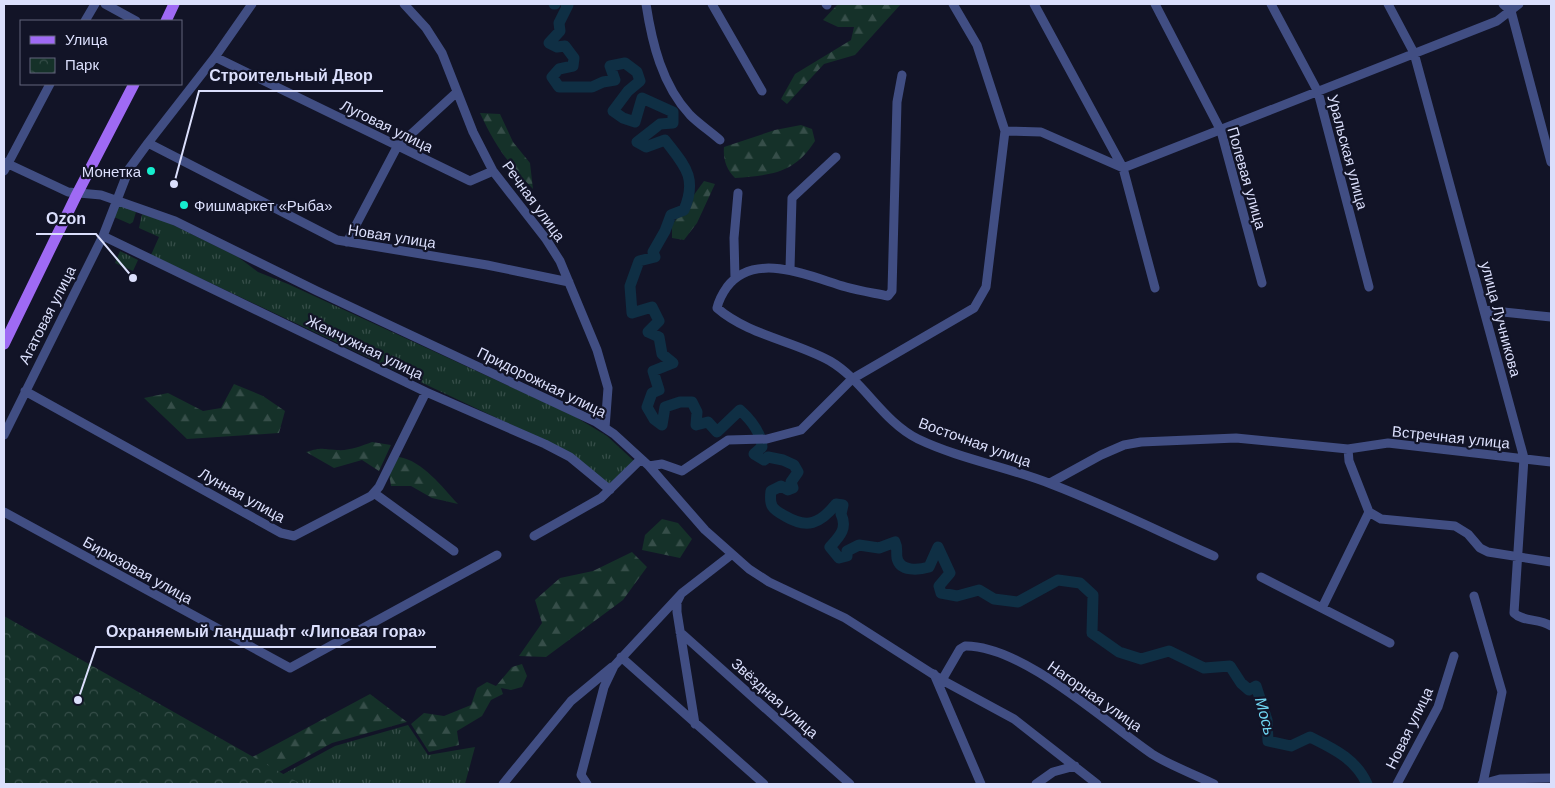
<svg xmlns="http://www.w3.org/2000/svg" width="1555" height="788" viewBox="0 0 1555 788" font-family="Arial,sans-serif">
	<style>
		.grass { fill: url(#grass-tufts) }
		.forest { fill: url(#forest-firs) }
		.park { fill: url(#park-crowns) }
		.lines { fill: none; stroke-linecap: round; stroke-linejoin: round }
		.river { stroke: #0f2f44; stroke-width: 11 }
		.minor { stroke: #414e83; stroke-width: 9 }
		.major { stroke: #9f6af4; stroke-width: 11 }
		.poi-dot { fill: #16eecf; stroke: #121427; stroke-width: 2 }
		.labels { text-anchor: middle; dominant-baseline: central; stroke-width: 4.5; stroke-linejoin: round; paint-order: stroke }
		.street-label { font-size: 15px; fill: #dbdffc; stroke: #121427 }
		.poi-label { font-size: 15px; fill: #dbdffc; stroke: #121427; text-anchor: end }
		.water-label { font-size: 16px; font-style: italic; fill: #71d8f5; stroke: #121427 }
		.leader { fill: none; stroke: #dbdffc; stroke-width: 2 }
		.callout-dot { fill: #dbdffc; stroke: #121427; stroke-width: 2 }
		.callout-label { font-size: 16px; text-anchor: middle; font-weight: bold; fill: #dbdffc; stroke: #121427; stroke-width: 4.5; stroke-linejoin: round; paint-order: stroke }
	</style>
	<defs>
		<pattern id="grass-tufts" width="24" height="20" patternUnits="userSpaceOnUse" patternTransform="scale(1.25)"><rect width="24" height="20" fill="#153129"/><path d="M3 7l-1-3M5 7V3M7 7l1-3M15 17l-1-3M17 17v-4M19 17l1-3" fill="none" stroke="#364e49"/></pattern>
		<pattern id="forest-firs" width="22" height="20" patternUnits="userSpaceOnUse" patternTransform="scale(1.25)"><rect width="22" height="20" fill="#153129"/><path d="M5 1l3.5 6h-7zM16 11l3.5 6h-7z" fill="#364e49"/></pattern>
		<pattern id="park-crowns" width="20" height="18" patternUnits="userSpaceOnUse" patternTransform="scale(1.25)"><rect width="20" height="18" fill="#153129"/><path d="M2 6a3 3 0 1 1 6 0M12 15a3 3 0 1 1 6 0" fill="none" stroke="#364e49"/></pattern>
	</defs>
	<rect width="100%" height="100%" fill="#121427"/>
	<path class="grass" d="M122,206l14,6 -3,10 -3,2 -16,-7 4,-9z
		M142,214l25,8 71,35 20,15 30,12 286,132 33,20 27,25 -24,24 -77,-50 -382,-180 8,-18 -20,-9z
		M120,251l18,9 -5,11 -18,-8z
		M408,725l20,30 47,-8 -10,37h-200l70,-38z"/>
	<path class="forest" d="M838,4h63l-46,51 -31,9 -37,40 -6,-5 14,-25 56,-34 3,-13h-16l-15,-7z
		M480,113l20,1 13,28 17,21 3,26c-25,-26 -38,-43 -53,-76z
		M801,125l11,4 3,12c-21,33 -44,34 -80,37 -9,-9 -12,-19 -11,-31l51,-17z
		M704,181l11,3 -18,39 -13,17 -12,-2v-13z
		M234,384l29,12 22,15 -6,22 -92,6 -43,-41 24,-5 35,18 18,-3z
		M372,442l19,3 -12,26 -17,-11 -28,8 -28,-16c17,-5 14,-3 31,-2 12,1 24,-4 35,-8z
		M399,457c24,4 43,30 59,47l-26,-6 -21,-12h-20l-2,-13z
		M662,519l16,4 14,16 -12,19 -38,-8 3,-15z
		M632,552l15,15 -24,33 -77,57 -27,-1 23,-33 -7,-23 25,-22 33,-7z
		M522,664l5,12 -5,11 -11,3 -10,-2 2,6 -12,6 -9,16 -25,15 2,14 -30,7 -18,-28 13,-11 20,3 27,-11 6,-17 10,-6 9,4 16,-19z
		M370,694l37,28 -75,21 -75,41h-55z"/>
	<path class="park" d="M4,616l297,168h-297z"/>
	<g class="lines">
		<path class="river" d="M554,4h1
			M566,4l2,1 -9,18 1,8 -11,12 8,4 8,-1 9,12 -1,8 -14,3 -7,8 7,10h33l11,-5 12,-2 -5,-14 15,-3 12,9 3,9 -12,10 -15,20 10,7 12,4 7,-24 31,14v11l-13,1 -23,18 9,5 19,-7c19,25 33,37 19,70l-13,5 -6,16 -12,21 2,5 -16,4 -9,25 2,27 20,-6 7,14 -11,11 11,5 3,17 11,9 -20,8 6,19 -7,3 -5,14 7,12 8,6 3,-18 15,-5h12l5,10 -1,13 12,-3 9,10 23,-22c11,10 21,22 22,37l-8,7 10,6 4,-3 15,3 11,5 4,7 -7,10 2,6 -5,2 -7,-4 -10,5c-2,15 1,18 14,25 22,13 35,8 51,-12l7,1 -2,9c7,15 -2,23 -11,33l9,11 8,-2v-5l12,-6 20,3 16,-6c3,6 1,10 2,16 3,14 22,12 32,9l9,-20 12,26 -11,13 2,7 16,3 22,-6 15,9 24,3 40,-22 22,3 13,12 -1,38 27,19 22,7 28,-8 35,17 26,-2 11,17 8,7 7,-4 11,34 1,21 23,5 19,-9c24,12 46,22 57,47"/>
		<path class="minor" d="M105,4l31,17
			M404,4l22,24 16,25 31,79 20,39 53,68 14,22 37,89 11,38 -3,40
			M646,4c6,39 16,81 44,111 9,9 21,17 30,25
			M712,4l50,87
			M826,4l1,1
			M1034,4l89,164 32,120
			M1155,4l66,127 41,152
			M1271,4l47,88 51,195
			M1388,4l26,49 110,405 -10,155c9,9 25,5 37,13
			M1503,4l8,7 40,151
			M85,21l10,-17
			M215,57l255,124 23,-10
			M902,75l-5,27 -5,189 -4,5c-14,-3 -28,-5 -42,-9 -35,-10 -91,-37 -119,0 -5,7 -8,12 -10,21 31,27 77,33 113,53 34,20 52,60 88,78 42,20 90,28 133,45 55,21 109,48 163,72
			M1005,131l36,1 82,36 374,-147 22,-17
			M148,143l67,-86 37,-53
			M4,162l64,30 33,3 74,26 142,70 279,131 18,12 35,32 56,64 44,39 20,13 76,36 97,62 72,39 83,65
			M4,171l46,-87
			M103,236l323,156 119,52 25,13 40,33
			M347,242l50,-95 60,-55
			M790,269l2,-71 44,-41
			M735,278l-1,-40 4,-45
			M1484,310l67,7
			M25,391l256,142 13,3 77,-40 8,-9 47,-95
			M4,435l99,-199 26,-67 19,-26 189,97 150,25 82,17
			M1348,449l1,12 20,51 12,7 74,7 13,8 12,14 8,4 63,10
			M649,466l13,-2 20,7 46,-31 39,-1 34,-9 51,-51 122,-71 12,-21 19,-156 -28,-86 -24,-41
			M1050,483l51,-28 23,-10 17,-3 95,-4 112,11 40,-6 163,19
			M374,493l80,58
			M4,512l286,156 207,-113
			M534,536l67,-38 40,-39
			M1261,577l129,66
			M680,596l-3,6v10l18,112
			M1474,596l28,96 -19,91
			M1322,608l47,-96
			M680,632l170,152
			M621,657l143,127
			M934,674l47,110
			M942,680l18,-31 5,-3c57,-1 140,76 187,108 19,12 42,20 62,30
			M503,784l68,-83 41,-34
			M587,784l-6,-9 23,-88 10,-21 68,-73 49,-38
			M1036,784l17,-12 22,-6
			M1397,784l41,-77 16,-51
			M1482,784l18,-5 51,-1"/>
		<path class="major" d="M166,21l8,-17
			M4,344l73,-150 57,-110"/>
	</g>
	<g class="poi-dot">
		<circle cx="151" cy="171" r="5"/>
		<circle cx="184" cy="205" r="5"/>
	</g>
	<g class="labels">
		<g class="street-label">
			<text transform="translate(387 126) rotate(26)">Луговая улица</text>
			<text transform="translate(1348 152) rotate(75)">Уральская улица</text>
			<text transform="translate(1247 178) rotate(74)">Полевая улица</text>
			<text transform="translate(534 201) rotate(54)">Речная улица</text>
			<text transform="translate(392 236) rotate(9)">Новая улица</text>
			<text transform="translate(47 315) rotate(-63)">Агатовая улица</text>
			<text transform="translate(1501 319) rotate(75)">улица Лучникова</text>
			<text transform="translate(365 347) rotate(26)">Жемчужная улица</text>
			<text transform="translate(542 382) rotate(26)">Придорожная улица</text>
			<text transform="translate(1451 437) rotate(6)">Встречная улица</text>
			<text transform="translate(975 442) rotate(20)">Восточная улица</text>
			<text transform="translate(242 495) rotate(29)">Лунная улица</text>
			<text transform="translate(138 570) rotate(29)">Бирюзовая улица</text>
			<text transform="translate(1095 696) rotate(35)">Нагорная улица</text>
			<text transform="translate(775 698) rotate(42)">Звёздная улица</text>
			<text transform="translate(1409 728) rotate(-64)">Новая улица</text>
		</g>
		<g class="poi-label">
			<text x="141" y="171">Монетка</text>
			<text x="194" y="205" text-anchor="start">Фишмаркет «Рыба»</text>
		</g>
		<g class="water-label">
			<text transform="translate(1265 716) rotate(75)">Мось</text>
		</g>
	</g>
	<path class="leader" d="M174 184L199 91H383M133 278L96 234H36M78 700L96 647H436"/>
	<g class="callout-dot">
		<circle cx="174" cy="184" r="5"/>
		<circle cx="133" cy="278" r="5"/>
		<circle cx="78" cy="700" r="5"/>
	</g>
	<g class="callout-label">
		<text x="291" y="81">Строительный Двор</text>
		<text x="66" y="224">Ozon</text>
		<text x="266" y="637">Охраняемый ландшафт «Липовая гора»</text>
	</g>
	<rect width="1555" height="788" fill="none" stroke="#dbdffc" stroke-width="10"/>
	<rect x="20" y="20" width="162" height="65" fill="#121427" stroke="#62657c"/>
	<rect x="30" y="36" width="25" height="8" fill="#9f6af4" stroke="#62657c"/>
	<text x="65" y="45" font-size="15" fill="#dbdffc">Улица</text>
	<rect x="30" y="58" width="25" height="15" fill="url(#park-crowns)" stroke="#62657c"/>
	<text x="65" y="70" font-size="15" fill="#dbdffc">Парк</text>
</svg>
